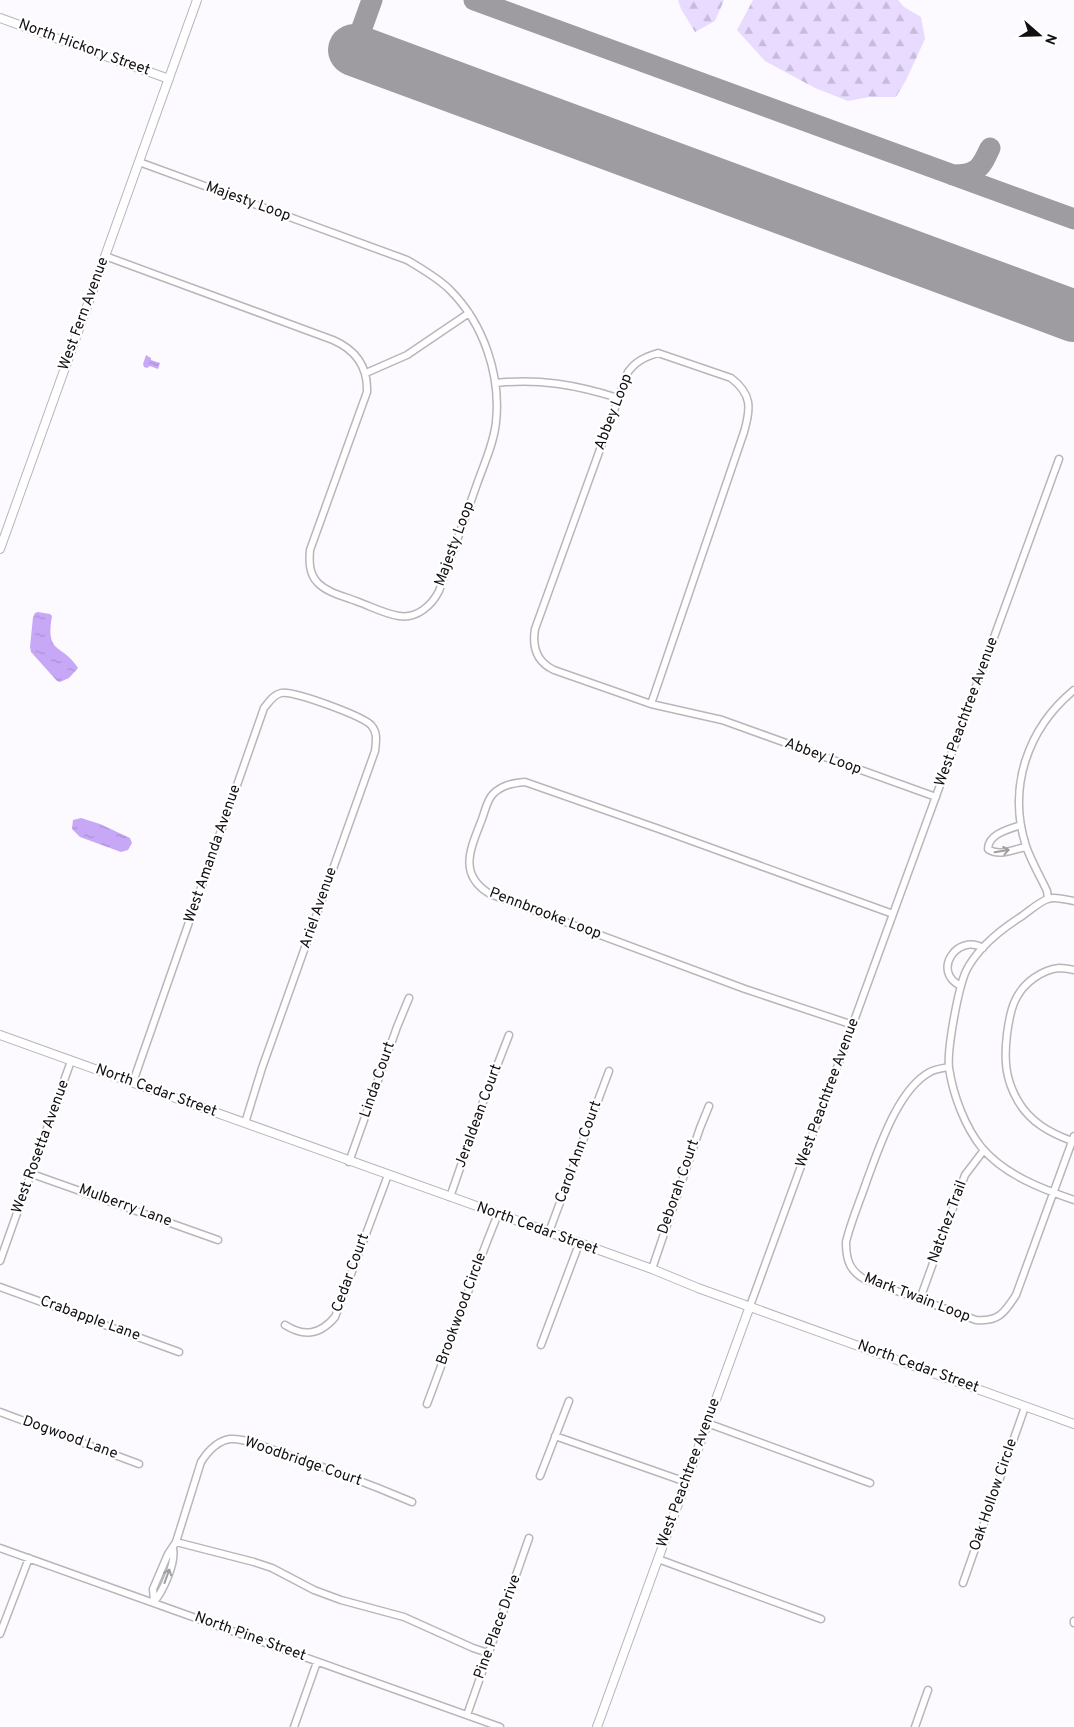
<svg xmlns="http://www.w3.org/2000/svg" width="1074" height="1727" viewBox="0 0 1074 1727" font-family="Overpass,sans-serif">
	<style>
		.forest { fill: url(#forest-firs) }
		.water { fill: url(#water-ripples) }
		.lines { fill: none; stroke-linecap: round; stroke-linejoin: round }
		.taxiway { stroke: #9e9ca0; stroke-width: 21 }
		.runway { stroke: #9e9ca0; stroke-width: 52 }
		.minor-casing { stroke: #b8b5bc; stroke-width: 9 }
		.tertiary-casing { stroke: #b8b5bc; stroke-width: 10 }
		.minor { stroke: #fff; stroke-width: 6 }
		.tertiary { stroke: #fff; stroke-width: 8 }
		.oneway { stroke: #a09fa0 }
		.labels { text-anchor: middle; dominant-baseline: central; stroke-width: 4.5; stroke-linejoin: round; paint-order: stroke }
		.street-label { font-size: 15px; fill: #111012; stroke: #fff }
	</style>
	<defs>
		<pattern id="forest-firs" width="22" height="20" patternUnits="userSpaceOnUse" patternTransform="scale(1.25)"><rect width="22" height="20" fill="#e8dbff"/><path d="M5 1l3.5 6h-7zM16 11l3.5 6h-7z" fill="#c6bbda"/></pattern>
		<pattern id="water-ripples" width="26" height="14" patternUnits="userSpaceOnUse" patternTransform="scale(1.25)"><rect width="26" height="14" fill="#c7a8f7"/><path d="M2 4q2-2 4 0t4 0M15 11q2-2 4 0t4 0" fill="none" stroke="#aa90d3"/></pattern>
	</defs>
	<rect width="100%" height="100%" fill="#fcfaff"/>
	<path class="forest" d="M678,0h46l-9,21 -20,11 -14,-23z
		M753,0h145l6,7 17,10 4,22 -19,41 -10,17h-27l-21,4 -33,-13 -50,-27 -28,-31z"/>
	<path class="water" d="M146,355l5,3v2l9,3 -2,6 -8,-3 -3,2 -3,-1 -1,-3z
		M38,612l12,2 2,2c-7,39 10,27 26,52l-9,10 -9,4 -3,-1 -26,-29 -1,-5 3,-30 2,-4z
		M81,818l19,6 30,14 2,5 -4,7 -7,2 -41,-15 -8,-8 1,-9z"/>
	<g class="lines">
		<path class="taxiway" d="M474,0l600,219
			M354,50l18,-50
			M953,175c24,0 28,-7 37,-27"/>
		<path class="runway" d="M354,50l720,266"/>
		<g class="minor-casing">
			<path id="minor" d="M105,256l228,84c23,10 35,27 34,52l-57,158c-1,12 -1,24 8,33 10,10 25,13 38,18 14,5 29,13 43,15 18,3 33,-11 40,-25 13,-36 25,-71 38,-107 7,-20 17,-41 19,-62 5,-46 -12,-98 -46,-132 -12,-12 -28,-21 -43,-30l-268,-98
				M366,373l41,-18 62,-42
				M496,383c42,-5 81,2 122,15
				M651,704l93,-272c7,-24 8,-38 -13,-54l-73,-25c-13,4 -22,8 -30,19l-93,257c-3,18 2,33 19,41l97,34 71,16 214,77
				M1021,825c-12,4 -33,9 -33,24 11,8 26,0 38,-2
				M1048,899l-1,-8c-7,-15 -16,-30 -21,-45 -19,-59 2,-118 48,-156
				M1074,901c-8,-1 -19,-5 -26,-2 -8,2 -21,14 -29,19 -20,13 -42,31 -53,53 -8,18 -19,78 -17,97 4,27 16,59 33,80 23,27 60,41 92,52
				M961,986c-30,-14 -4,-53 22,-38
				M853,1025l-108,-36 -255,-95c-33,-20 -19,-46 -8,-75 3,-8 5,-19 11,-25 9,-9 20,-11 32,-12l134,47 234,85
				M949,1067c-6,1 -14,2 -19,5 -32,17 -51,76 -63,108 -7,21 -16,41 -21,62 0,17 3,28 18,37l112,41c23,2 29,-8 40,-25l58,-159
				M133,1082l131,-374c5,-6 9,-13 17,-15 12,-3 81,23 90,32 7,8 5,16 4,26l-113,317 -17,55
				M1072,1141c-22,-8 -42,-19 -54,-40 -13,-22 -14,-42 -11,-67 3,-23 7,-42 27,-56 7,-5 16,-9 25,-10 5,0 10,1 15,2
				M349,1162l48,-135 12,-29
				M32,1174l186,66
				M450,1197l33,-95 26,-67
				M549,1232l60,-161
				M0,1261l71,-200
				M652,1269l48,-141 9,-22
				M0,1287l179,65
				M920,1299l45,-124 19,-25
				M750,1306l309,-847
				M285,1325c19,12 35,10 50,-8l53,-142
				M541,1345l38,-101
				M427,1404c24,-63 45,-127 71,-190
				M0,1412l139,52
				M707,1423l163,60
				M555,1436l131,46
				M540,1476l29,-75
				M176,1542l78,20 18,6 42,22 27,10 63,17 69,31 15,5
				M0,1548l500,179
				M658,1559l163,60
				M963,1583l62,-176
				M154,1602l-1,-13 15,-35 8,-12 25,-80c7,-11 16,-21 29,-23 13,-1 26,5 38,9 48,16 97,34 144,54
				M154,1602c9,-11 22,-39 19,-53
				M1074,1623v-2
				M0,1634l29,-76
				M467,1715l62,-177
				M294,1727l23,-65
				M915,1727l13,-37"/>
		</g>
		<g class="tertiary-casing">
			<path id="tertiary" d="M0,18l169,61
				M0,549l197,-549
				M0,1035l652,234 46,19 376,136
				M597,1727l153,-421"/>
		</g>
		<use href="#minor" class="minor"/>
		<use href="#tertiary" class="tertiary"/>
	</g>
	<defs><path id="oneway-shaft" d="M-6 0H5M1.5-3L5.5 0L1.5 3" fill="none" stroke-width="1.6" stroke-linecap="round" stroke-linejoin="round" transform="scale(1.25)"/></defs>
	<g class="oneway">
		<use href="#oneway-shaft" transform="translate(1002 851) rotate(-9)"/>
		<use href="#oneway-shaft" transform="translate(167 1576) rotate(-70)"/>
	</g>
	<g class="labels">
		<g class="street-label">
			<text transform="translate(84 48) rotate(20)">North Hickory Street</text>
			<text transform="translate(248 202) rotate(20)">Majesty Loop</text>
			<text transform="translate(84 314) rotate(-70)">West Fern Avenue</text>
			<text transform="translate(614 412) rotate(-69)">Abbey Loop</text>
			<text transform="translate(455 544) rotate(-70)">Majesty Loop</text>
			<text transform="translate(967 712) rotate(-70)">West Peachtree Avenue</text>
			<text transform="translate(823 757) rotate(20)">Abbey Loop</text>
			<text transform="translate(213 854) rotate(-71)">West Amanda Avenue</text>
			<text transform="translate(319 908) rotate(-71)">Ariel Avenue</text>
			<text transform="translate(545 914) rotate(21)">Pennbrooke Loop</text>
			<text transform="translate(378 1080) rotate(-71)">Linda Court</text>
			<text transform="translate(156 1091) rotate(20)">North Cedar Street</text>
			<text transform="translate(828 1093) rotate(-70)">West Peachtree Avenue</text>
			<text transform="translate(479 1116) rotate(-70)">Jeraldean Court</text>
			<text transform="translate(41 1147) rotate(-70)">West Rosetta Avenue</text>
			<text transform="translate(579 1152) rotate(-70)">Carol Ann Court</text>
			<text transform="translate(679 1187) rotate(-71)">Deborah Court</text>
			<text transform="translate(125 1206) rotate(20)">Mulberry Lane</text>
			<text transform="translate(948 1222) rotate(-70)">Natchez Trail</text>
			<text transform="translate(537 1229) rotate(20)">North Cedar Street</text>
			<text transform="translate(351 1273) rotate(-70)">Cedar Court</text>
			<text transform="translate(917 1298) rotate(21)">Mark Twain Loop</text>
			<text transform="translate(462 1309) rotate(-70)">Brookwood Circle</text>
			<text transform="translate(90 1319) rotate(20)">Crabapple Lane</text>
			<text transform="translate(918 1367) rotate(20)">North Cedar Street</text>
			<text transform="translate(70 1438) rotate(20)">Dogwood Lane</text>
			<text transform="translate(303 1462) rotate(19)">Woodbridge Court</text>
			<text transform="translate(689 1473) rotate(-70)">West Peachtree Avenue</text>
			<text transform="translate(994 1495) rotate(-71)">Oak Hollow Circle</text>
			<text transform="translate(498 1627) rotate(-70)">Pine Place Drive</text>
			<text transform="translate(250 1637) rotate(20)">North Pine Street</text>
		</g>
	</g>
	<g transform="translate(1039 35) rotate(110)" stroke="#ffffff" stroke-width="4" paint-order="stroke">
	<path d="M0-4L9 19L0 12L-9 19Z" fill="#111012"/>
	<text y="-8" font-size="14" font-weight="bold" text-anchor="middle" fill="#111012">N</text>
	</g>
</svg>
